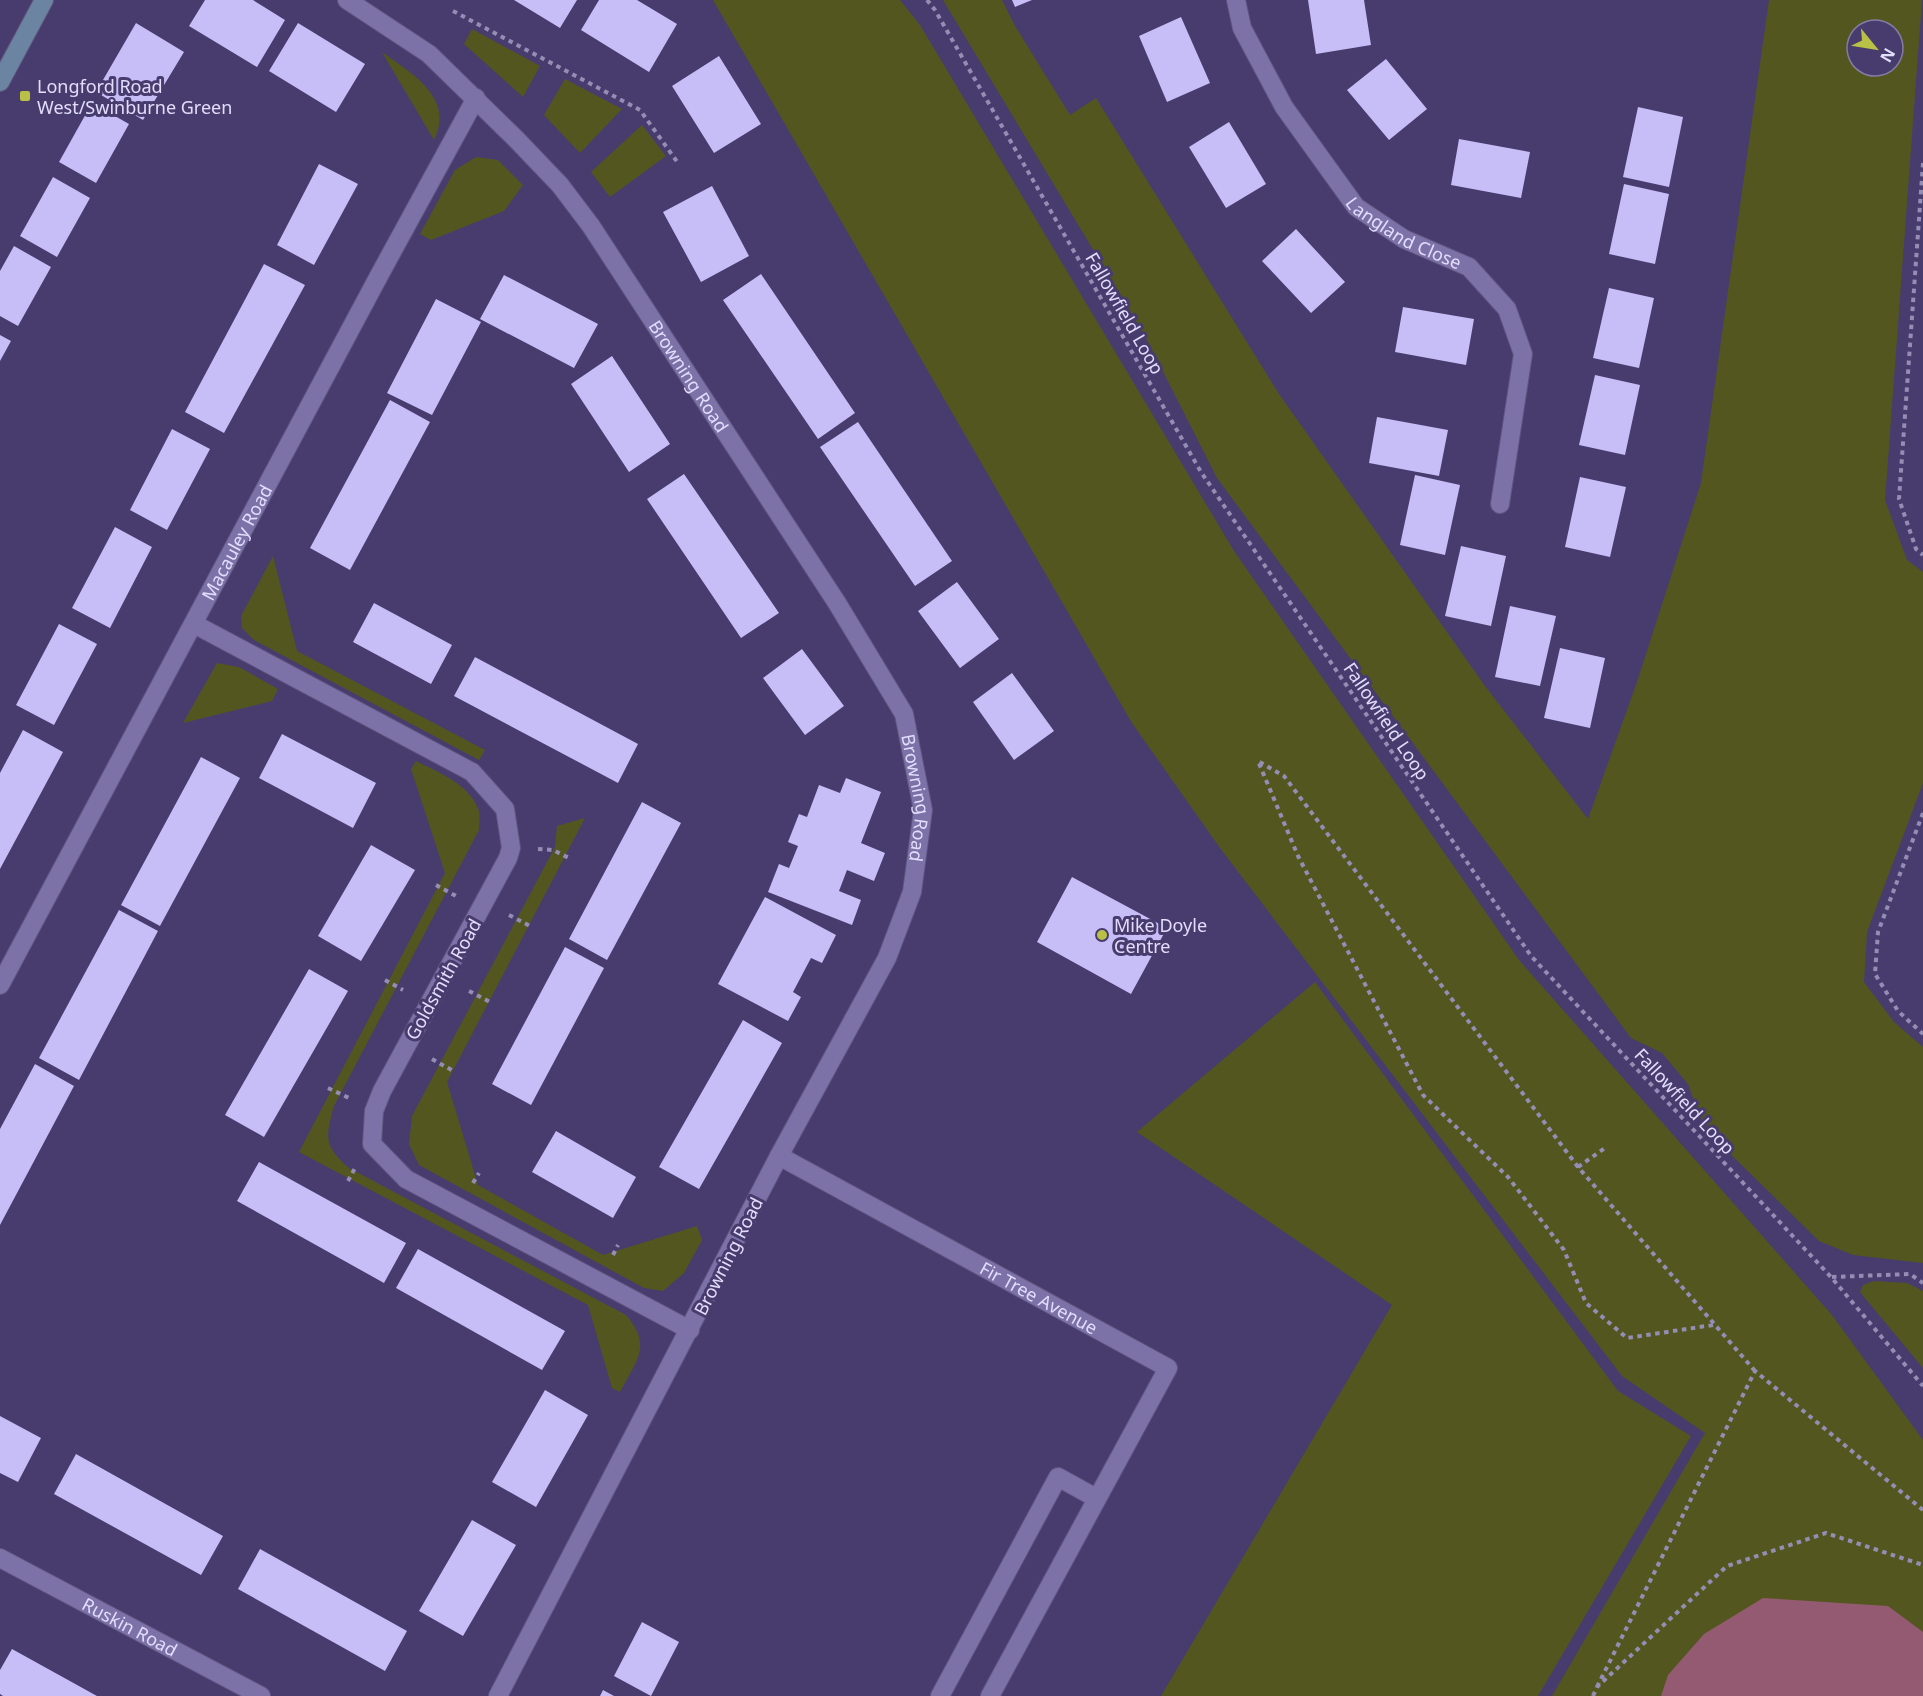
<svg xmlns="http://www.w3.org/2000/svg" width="1923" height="1696" viewBox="0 0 1923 1696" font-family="'Noto Sans',sans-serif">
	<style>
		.green { fill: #53571f; fill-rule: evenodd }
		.water { fill: #935a72 }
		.building { fill: #c7bdf7 }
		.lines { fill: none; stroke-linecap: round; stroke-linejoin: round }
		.street-casing { stroke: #605680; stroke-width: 20 }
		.secondary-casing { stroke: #605680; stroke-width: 20 }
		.path { stroke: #948db4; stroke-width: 4; stroke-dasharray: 4.5 4.5; stroke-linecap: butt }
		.street { stroke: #7d72a8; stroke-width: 18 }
		.secondary { stroke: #6b84a1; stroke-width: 18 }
		.poi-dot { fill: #b9c046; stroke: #473c6d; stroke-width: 2 }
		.labels { text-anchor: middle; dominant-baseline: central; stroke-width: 6; stroke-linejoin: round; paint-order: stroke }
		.poi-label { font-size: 18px; fill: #e1ddfb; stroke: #473c6d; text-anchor: start }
		.street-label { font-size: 18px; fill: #e1ddfb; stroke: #473c6d }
	</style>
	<rect width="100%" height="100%" fill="#473c6d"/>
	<path class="green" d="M713,0h187l20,25 314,526 285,409 313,355 91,125v256h-371l153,-263 -83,-57 -402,-528 -88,-125z
		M943,0h59l13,26 55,89 26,-17 183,296 206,292 103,133 49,-137 64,-199 68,-483h153l-37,500 22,60 16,12v211l-56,149 -3,50 30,40 29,25v216l-70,-8 -34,-14 -115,-113 -16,-44 -26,-31 -31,-15 -414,-560 -72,-142zM1857,30h36v36h-36z
		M472,29l68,37 -17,31 -59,-53z
		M382,52c29,21 73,45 52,88z
		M565,79l57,30 -42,44 -36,-38z
		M642,125l24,31 -56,41 -19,-25z
		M476,157l22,3 25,25 -19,26 -73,29 -11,-6 35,-64z
		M273,556l24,95 188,99 -6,10 -225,-120 -12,-12 -1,-12z
		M217,663l22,4 39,22 -6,12 -89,22z
		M416,761c23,12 54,23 63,50 1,6 0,13 0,19l-145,276c-9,32 -10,40 15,62l277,147c27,31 10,46 -6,77l-8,-4 -24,-83 -289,-153 146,-279 -34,-104z
		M585,818l-138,264 31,103 125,70 94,-29 5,14 -18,33 -21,18 -19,-3 -225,-123 -10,-21 3,-28 143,-269 2,-21z
		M1315,982l303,409 73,45 -153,260h-377l231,-391 -255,-173z
		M1874,1281l33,2 16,8v77l-63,-76 3,-7z"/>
	<path class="water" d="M1763,1598l125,8 35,26v64h-262l7,-21 36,-41z"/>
	<path class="building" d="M205,0h48l32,20 -28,47 -68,-41z
		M514,0h63l-17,28z
		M599,0h38l40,24 -28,48 -68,-42z
		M1012,0h20l-17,7z
		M1308,0h56l7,45 -55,9z
		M1181,17l29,66 -43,19 -28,-66z
		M136,23l48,29 -41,68 -47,-28z
		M298,23l67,41 -29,48 -67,-41z
		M719,56l42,68 -47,29 -42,-67z
		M1386,59l41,50 -38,31 -42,-50z
		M92,103l37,21 -33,59 -37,-21z
		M1638,107l45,10 -14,70 -46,-10z
		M1229,122l37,62 -40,24 -37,-61z
		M1459,139l71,13 -9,46 -70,-13z
		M319,164l39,20 -44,81 -37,-20z
		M53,177l37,21 -33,59 -37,-21z
		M1624,184l45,10 -14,70 -46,-10z
		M712,186l37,70 -48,26 -38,-70z
		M1296,229l49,53 -34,31 -49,-52z
		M14,246l37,21 -33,59 -18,-10v-45z
		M264,264l41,21 -81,148 -39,-21z
		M761,274l94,139 -37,26 -95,-139z
		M504,275l94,49 -24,44 -94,-49z
		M1609,288l45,10 -15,70 -46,-10z
		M436,299l45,23 -49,93 -45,-22z
		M1403,307l71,12 -8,46 -71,-13z
		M0,335l11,6 -11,20z
		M612,356l58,88 -41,28 -58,-88z
		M1595,375l45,10 -15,70 -46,-10z
		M390,400l40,22 -80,148 -40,-22z
		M1377,417l71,13 -9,46 -70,-13z
		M858,422l94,139 -37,25 -95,-139z
		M172,429l38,20 -43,81 -37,-20z
		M684,474l95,139 -38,25 -94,-139z
		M1415,475l45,10 -15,70 -45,-10z
		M1580,477l46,10 -16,70 -45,-10z
		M115,527l37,20 -42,81 -38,-20z
		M1461,546l45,10 -15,70 -46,-10z
		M957,582l42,57 -39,29 -42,-57z
		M374,603l78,42 -21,39 -78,-42z
		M1510,606l46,10 -16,70 -45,-9z
		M59,624l38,20 -43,81 -38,-20z
		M1560,648l45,10 -15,70 -46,-10z
		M802,649l42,57 -39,29 -42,-57z
		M475,657l163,87 -20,39 -164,-87z
		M1012,673l42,58 -40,29 -41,-58z
		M23,730l40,22 -63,117v-96z
		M282,734l94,49 -23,45 -94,-50z
		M201,757l39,21 -80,148 -39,-21z
		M846,778l35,14 -20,51 24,10 -11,28 -27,-11 -8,21 22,9 -9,25 -84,-33 11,-28 10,4 9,-22 -10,-4 11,-28 8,3 12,-32 21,8z
		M642,802l39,21 -74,137 -38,-21z
		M371,845l44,25 -54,91 -43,-25z
		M1072,877l95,51 -36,66 -94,-52z
		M765,897l71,38 -14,28 -11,-5 -18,34 8,5 -13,24 -70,-37z
		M119,910l39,21 -79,149 -40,-22z
		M565,947l39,21 -73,137 -39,-21z
		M309,969l39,22 -84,146 -39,-22z
		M743,1020l39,23 -83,146 -40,-22z
		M35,1064l39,22 -74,139v-96z
		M556,1131l80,46 -23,41 -81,-46z
		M259,1162l147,81 -22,40 -147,-82z
		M418,1249l147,82 -23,39 -146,-82z
		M545,1390l43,25 -52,92 -44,-25z
		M0,1416l41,22 -23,44 -18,-9z
		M76,1454l147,82 -22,39 -147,-81z
		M472,1520l44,25 -53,91 -44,-25z
		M260,1549l147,82 -22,40 -147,-82z
		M642,1622l37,20 -28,54 -37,-20z
		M12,1649l85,47h-94l-3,-2v-24z
		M603,1690l11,6h-14z"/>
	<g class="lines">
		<g class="street-casing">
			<g id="street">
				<path id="s1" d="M347,0l82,54 87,85 44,46 31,41 246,377 67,111 19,96 -11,82 -25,66 -108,198 -281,540"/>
				<path id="s2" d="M1236,0l6,28 42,79 72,100 48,32 65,28 38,42 16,45 -23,150"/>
				<path d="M194,624l278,148 33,37 6,39 -3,10 -126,233 -8,20 -2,33 34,35 284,151"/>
				<path id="s3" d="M0,985l381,-713 95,-174"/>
				<path id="s4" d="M779,1156l389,212 -178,328"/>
				<path id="s5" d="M0,1558l261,138"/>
				<path d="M940,1696l118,-219 38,21"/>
			</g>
		</g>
		<g class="secondary-casing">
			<path id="secondary" d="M0,82l44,-82"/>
		</g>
		<path class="path" d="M927,0l8,10 266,462 330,484 300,321 92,109
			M453,11l187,99 38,53
			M1923,163l-24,336 17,50 7,6
			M1923,813l-45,119 -3,42 23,37 25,23
			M538,849l15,1 16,8
			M436,885l20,11
			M509,915l23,12
			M385,980l18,10
			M469,991l23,12
			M432,1059l23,13
			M328,1088l21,10
			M1578,1167l27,-19
			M348,1181l7,-13
			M473,1183l6,-10
			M613,1255l5,-10
			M1832,1277l78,-3 13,9
			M1713,1325l-86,13 -41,-35 -22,-53 -56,-73 -85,-82 -125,-239 -40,-95 26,15 294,391 177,204
			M1597,1687l158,-316 168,139
			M1593,1696l4,-9 130,-121 99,-33 97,32"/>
		<use href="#street" class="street"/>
		<use href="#secondary" class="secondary"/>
	</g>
	<g class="poi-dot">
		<rect x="19" y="90" width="12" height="12" rx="3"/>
		<circle cx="1102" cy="935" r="6"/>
	</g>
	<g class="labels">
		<g class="poi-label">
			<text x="37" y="86">Longford Road<tspan x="37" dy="21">West/Swinburne Green</tspan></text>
			<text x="1114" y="925">Mike Doyle<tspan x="1114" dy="21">Centre</tspan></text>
		</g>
		<g class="street-label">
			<text stroke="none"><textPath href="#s2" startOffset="296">Langland Close</textPath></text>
			<text transform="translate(1125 313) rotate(60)">Fallowfield Loop</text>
			<text stroke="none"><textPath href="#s1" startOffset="514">Browning Road</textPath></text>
			<text stroke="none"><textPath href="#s3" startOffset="502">Macauley Road</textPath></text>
			<text transform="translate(1387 721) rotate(56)">Fallowfield Loop</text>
			<text stroke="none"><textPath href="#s1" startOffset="1000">Browning Road</textPath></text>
			<text transform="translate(443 979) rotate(-61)">Goldsmith Road</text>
			<text transform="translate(1685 1101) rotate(47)">Fallowfield Loop</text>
			<text transform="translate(728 1256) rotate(-63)">Browning Road</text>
			<text stroke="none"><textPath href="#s4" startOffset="296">Fir Tree Avenue</textPath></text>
			<text stroke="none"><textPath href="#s5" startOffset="147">Ruskin Road</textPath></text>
		</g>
	</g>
	<g transform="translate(1875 48) rotate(120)"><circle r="28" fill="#473c6d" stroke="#857ca6" stroke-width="1.5"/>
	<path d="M0-4.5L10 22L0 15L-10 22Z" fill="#b9c046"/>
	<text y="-9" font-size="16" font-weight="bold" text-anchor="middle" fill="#e1ddfb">N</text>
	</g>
</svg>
